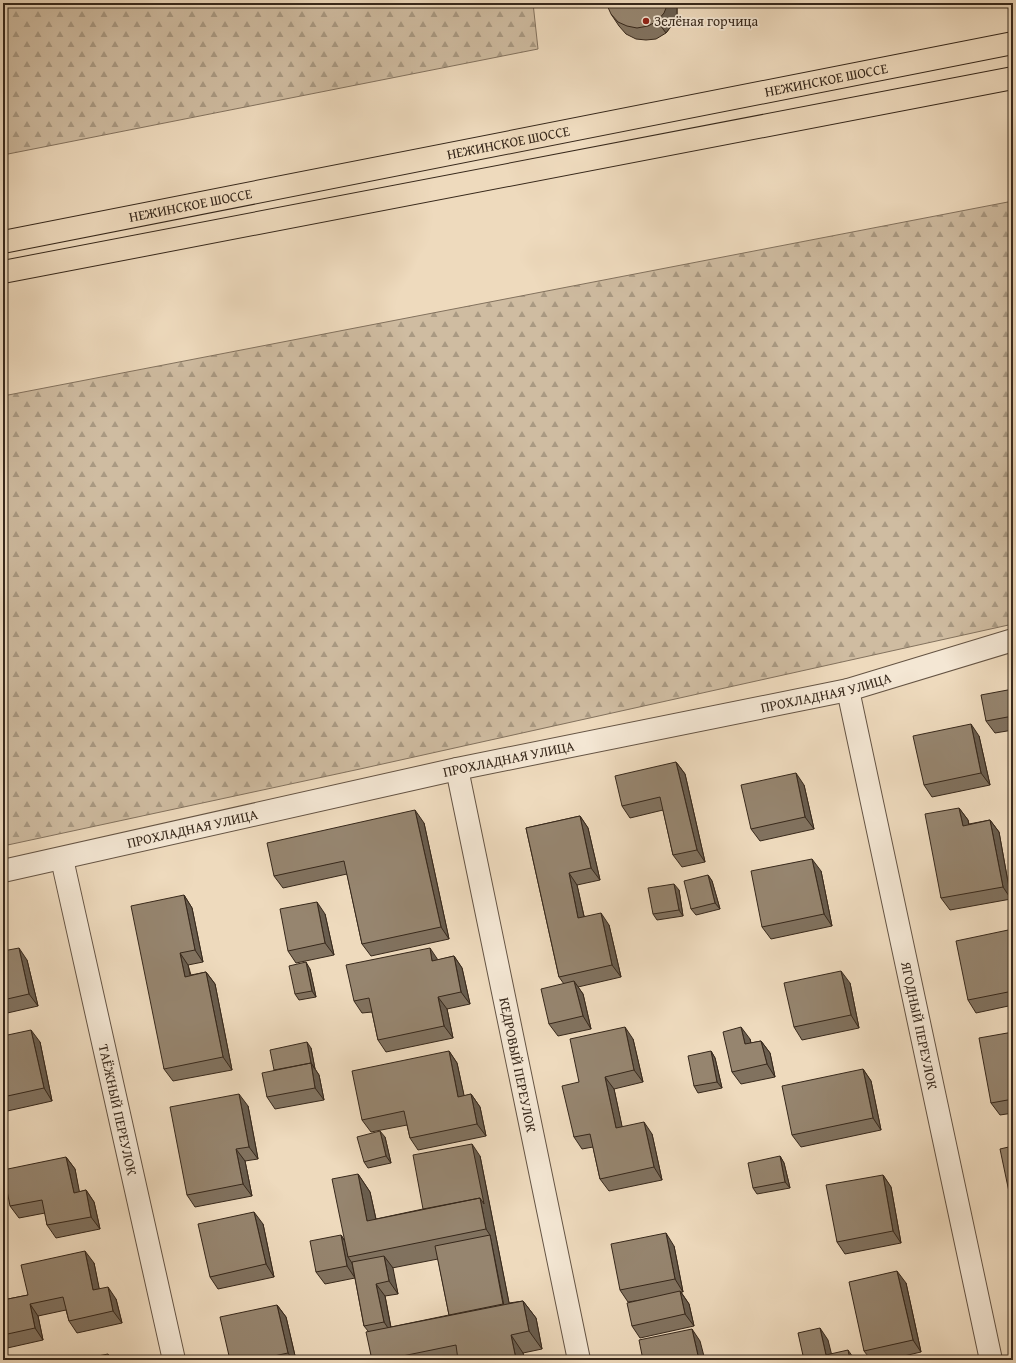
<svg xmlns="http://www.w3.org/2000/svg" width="1016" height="1363" viewBox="0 0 1016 1363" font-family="'Gentium Book Plus',serif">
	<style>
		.forest { fill: url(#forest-firs); stroke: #83725e }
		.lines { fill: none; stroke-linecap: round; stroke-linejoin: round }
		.minor-casing { stroke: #655444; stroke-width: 24 }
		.major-casing { stroke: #37281b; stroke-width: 24 }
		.minor { stroke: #f4e7d4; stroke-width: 22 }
		.major { stroke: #eedabd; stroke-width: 22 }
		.wall { fill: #81725f; stroke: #37281b; fill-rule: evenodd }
		.shaded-wall { fill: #695d4e; stroke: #37281b }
		.building { fill: #96856f; stroke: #37281b }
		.poi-dot { fill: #8f2418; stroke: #f4e7d4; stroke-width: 1.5 }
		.labels { text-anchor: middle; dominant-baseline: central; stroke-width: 3.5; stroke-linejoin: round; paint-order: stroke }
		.poi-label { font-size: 14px; fill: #37281b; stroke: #f4e7d4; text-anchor: start }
		.street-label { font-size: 14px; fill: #37281b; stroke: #f4e7d4 }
	</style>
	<defs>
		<pattern id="forest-firs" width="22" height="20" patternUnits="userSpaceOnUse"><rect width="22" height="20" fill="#cfbca1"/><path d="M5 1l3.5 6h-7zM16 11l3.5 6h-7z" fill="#a99982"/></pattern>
	</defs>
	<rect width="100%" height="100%" fill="#eedabd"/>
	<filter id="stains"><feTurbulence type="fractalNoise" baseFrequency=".005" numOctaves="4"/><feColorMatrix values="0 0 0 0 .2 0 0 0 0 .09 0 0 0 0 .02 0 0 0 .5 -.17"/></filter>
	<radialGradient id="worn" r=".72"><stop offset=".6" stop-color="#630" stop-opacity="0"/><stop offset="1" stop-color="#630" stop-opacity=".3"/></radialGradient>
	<path class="forest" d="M3,3h530l5,46 -535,106z
		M1013,201v423l-653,145 -357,77v-450z"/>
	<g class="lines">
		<g class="minor-casing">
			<g id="minor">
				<path id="s1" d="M848,690l143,670"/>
				<path id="s2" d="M457,769l122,591"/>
				<path id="s3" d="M62,859l112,501"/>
				<path id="s4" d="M3,871l454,-102 391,-79 165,-50"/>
			</g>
		</g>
		<g class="major-casing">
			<g id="major">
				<path id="s5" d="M3,242l1010,-199"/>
				<path d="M3,272l1010,-194"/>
			</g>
		</g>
		<use href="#minor" class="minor"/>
		<use href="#major" class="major"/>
	</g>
	<path class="wall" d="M677,5v11l-5,9 -6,8 -10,6 -10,1 -10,-1 -10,-5 -7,-8 -8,-12z
		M1013,689v41l-18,3 -9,-12z
		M979,736l11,49 -58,12 -8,-12z
		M676,762l9,12 20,88 -23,5 -9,-12 -10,-45 -33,8 -8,-12z
		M804,785l10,44 -54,12 -9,-12z
		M959,808l9,12 1,4 21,-4 9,12 12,67 -61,11 -9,-12z
		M580,816l8,12 12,52 -23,5 7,31 25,9 12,52 -43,10 5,7 8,35 -33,7 -9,-12 15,-40 -5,-7 -33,-149z
		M424,823l25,116 -78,17 -9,-12 -15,-70 -64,14 -9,-12z
		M821,871l11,55 -61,13 -9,-12z
		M708,875l4,6 8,28 -24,6 -5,-6z
		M679,890l4,26 -26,4 -4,-6z
		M184,895l8,13 11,54 -15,3 3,10 15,-3 9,12 17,86 -59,11 -9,-12z
		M325,914l9,41 -38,8 -8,-12z
		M1013,929v76l-37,8 -8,-13z
		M3,951l24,9 11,46 -35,8z
		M454,956l8,12 8,36 -23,5 6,29 -67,14 -8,-12 -6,-28 -10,1 -8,-12 84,-41z
		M310,969l6,28 -17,3 -4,-6z
		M850,983l9,45 -57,12 -8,-13z
		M1013,1032v81l-13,2 -9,-12z
		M3,1036l37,6 12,59 -49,11z
		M633,1039l10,43 -29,7 8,38 30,7 10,46 -53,11 -9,-12 -7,-32 -11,2 -8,-12 5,-55z
		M750,1039l1,4 10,-2 9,12 5,24 -34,7 -9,-12z
		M311,1048l4,21 4,6 5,25 -49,9 -8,-12 7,-27z
		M449,1051l8,12 7,33 7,-2 9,13 6,29 -68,14 -8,-12 -3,-13 -36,7 -9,-12z
		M711,1051l4,7 7,30 -24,5 -4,-7z
		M863,1069l8,12 10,49 -80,17 -9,-12z
		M248,1106l10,53 -13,2 7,35 -57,11 -8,-12z
		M385,1137l6,26 -23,5 -4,-6z
		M480,1156l29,147 14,-2 13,17 6,31 -19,4 2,7h-153l-4,-29 -4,-5 -9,-48 -30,6 -9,-12 25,-37 4,6 13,-67 12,18 6,27 47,-10zM438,1259l11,56 -58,12 -6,-31 13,-2 -6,-26z
		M780,1156l4,7 6,25 -33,6 -4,-6z
		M66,1157l9,12 4,23 7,-2 8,12 6,27 -44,9 -9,-13 -2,-12 -26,5 -9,-12z
		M883,1175l8,12 10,56 -56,11 -8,-12z
		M263,1224l11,53 -56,12 -8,-12z
		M674,1246l9,46h-2l8,12 5,22 -54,12 -8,-12 15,-27 -19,3 -8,-12z
		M94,1263l5,26 17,10 6,24 -45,10 -8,-12 -3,-11 -28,6 5,24 -40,9v-49l25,-5z
		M906,1283l15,69 -34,8h-16l-7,-9z
		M277,1305l9,12 10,43h-66z"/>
	<path class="shaded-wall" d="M668,3h9v13l-5,9 -6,8 -9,-12z
		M971,724l8,12 11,49 -9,-12z
		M676,762l9,12 20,88 -8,-12z
		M796,773l8,12 10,44 -9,-12z
		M959,808l9,12 3,18 -8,-12z
		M415,810l9,13 25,116 -8,-12z
		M580,816l8,12 12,52 -9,-12z
		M990,820l9,12 12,67 -8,-12z
		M812,859l9,12 11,55 -8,-12z
		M569,873l8,12 10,45 -9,-12z
		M708,875l4,6 8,28 -5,-6z
		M674,884l5,6 4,26 -4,-6z
		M184,895l8,13 11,54 -8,-12z
		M317,902l8,12 9,41 -9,-12z
		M601,913l8,12 12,52 -9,-12z
		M19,948l8,12 11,46 -9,-12z
		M430,948l8,12 -6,1z
		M180,953l8,12 5,24 -8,-12z
		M454,956l8,12 8,36 -9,-12z
		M306,962l4,7 6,28 -4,-6z
		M841,971l9,12 9,45 -8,-13z
		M206,972l9,12 17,86 -9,-13z
		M574,981l9,13 8,35 -8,-13z
		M438,997l9,12 6,29 -9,-12z
		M625,1027l8,12 10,43 -9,-12z
		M741,1027l9,12 4,17 -9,-12z
		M31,1030l9,12 12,59 -8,-13z
		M761,1041l9,12 5,24 -8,-13z
		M307,1042l4,6 4,21 -4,-6z
		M449,1051l8,12 10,46 -9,-12z
		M711,1051l4,7 7,30 -5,-6z
		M311,1063l8,12 5,25 -9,-12z
		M863,1069l8,12 10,49 -8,-12z
		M605,1077l9,12 11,51 -9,-12z
		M239,1094l9,12 10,53 -9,-12z
		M471,1094l9,13 6,29 -9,-12z
		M644,1122l8,12 10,46 -8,-13z
		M380,1131l5,6 6,26 -5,-7z
		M472,1144l8,12 33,167 -8,-12 -15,-76 -4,-6 -6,-31z
		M236,1149l9,12 7,35 -9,-12z
		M780,1156l4,7 6,25 -5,-6z
		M66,1157l9,12 7,36 -8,-12z
		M358,1174l12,18 10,46 -13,-17z
		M883,1175l8,12 10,56 -8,-12z
		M86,1190l8,12 6,27 -9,-12z
		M254,1212l9,12 11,53 -8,-13z
		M666,1233l8,13 9,46 -8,-13z
		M341,1235l8,13 -1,9 4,6 3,15 -8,-12z
		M85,1251l9,12 8,39 -9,-12z
		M384,1256l9,12 5,26 -9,-13z
		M897,1271l9,12 15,69 -8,-12z
		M376,1284l9,12 7,38 -8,-12z
		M108,1287l8,12 6,24 -9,-12z
		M680,1291l9,13 5,22 -9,-12z
		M523,1301l13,17 6,31 -13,-18z
		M30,1304l8,12 5,24 -8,-12z
		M277,1305l9,12 10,43h-3l-5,-7z
		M820,1328l8,12 5,20 -7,-5z
		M692,1329l8,12 5,19h-6z
		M511,1335l12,18 2,7h-9v-1z
		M848,1350l7,10h-5z
		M108,1354l4,6h-3z"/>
	<path class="building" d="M606,3h62l-4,10 -7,8 -9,5 -11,2 -10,-2 -9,-4 -7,-8z
		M1013,689v27l-27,5 -5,-26z
		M971,724l10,49 -57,12 -11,-49z
		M676,762l21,88 -24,5 -13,-58 -38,9 -7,-30z
		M796,773l9,44 -54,12 -10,-44z
		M959,808l4,18 27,-6 13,67 -62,11 -16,-84z
		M415,810l26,117 -79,17 -18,-83 -70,15 -7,-33z
		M580,816l11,52 -22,5 9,45 23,-5 11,52 -53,12 -33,-149z
		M812,859l12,55 -62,13 -11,-56z
		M708,875l7,28 -24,6 -7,-28z
		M674,884l5,26 -26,4 -5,-26z
		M184,895l11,55 -15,3 5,24 21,-5 17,85 -59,12 -33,-163z
		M317,902l8,41 -37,8 -8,-42z
		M1013,929v62l-45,9 -12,-59z
		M19,948l10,46 -26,6v-49z
		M430,948l2,13 22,-5 7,36 -23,5 6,29 -66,14 -9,-42 -15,3 -8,-36z
		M306,962l6,29 -17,3 -6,-28z
		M841,971l10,44 -57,12 -10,-44z
		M574,981l9,35 -34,8 -8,-35z
		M625,1027l9,43 -29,7 11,51 28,-6 10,45 -54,12 -10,-45 -16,3 -12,-51 17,-4 -9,-43z
		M741,1027l4,17 16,-3 6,23 -35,8 -9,-40z
		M31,1030l13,58 -41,9v-61z
		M1013,1032v67l-22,4 -12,-65z
		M307,1042l4,21 -37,7 -4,-20z
		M449,1051l9,46 13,-3 6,30 -67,14 -6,-27 -42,9 -10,-49z
		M711,1051l6,31 -23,4 -6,-30z
		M311,1063l4,25 -48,9 -5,-24z
		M863,1069l10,49 -81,17 -10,-49z
		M239,1094l10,53 -13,2 7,35 -56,11 -17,-88z
		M380,1131l6,25 -22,6 -7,-25z
		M472,1144l12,60 -4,-6 -57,11 -10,-54z
		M1013,1146v65l-13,-62z
		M780,1156l5,26 -32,6 -5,-25z
		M66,1157l8,36 12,-3 5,27 -44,8 -5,-25 -32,6 -7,-36z
		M358,1174l9,47 113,-23 6,31 -138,28 -16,-78z
		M883,1175l10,56 -56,11 -11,-57z
		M254,1212l12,52 -56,13 -12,-53z
		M666,1233l9,46 -55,11 -9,-46z
		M341,1235l6,31 -31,6 -6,-31z
		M490,1235l13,69 -54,11 -14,-69z
		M85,1251l8,39 15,-3 5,24 -44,10 -6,-24 -33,7 5,24 -32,7v-35l25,-5 -7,-30z
		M384,1256l5,25 -13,3 8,38 -20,4 -12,-64z
		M897,1271l16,69 -49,11 -15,-69z
		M680,1291l5,23 -53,12 -5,-23z
		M523,1301l6,30 -18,4 5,24 -4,1h-54l-2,-15 -73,15h-11l-6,-28z
		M277,1305l11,48 -33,7h-25l-10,-43z
		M820,1328l6,27 22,-5 2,10h-47h1l-6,-27z
		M692,1329l7,31h-56l-4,-20z
		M108,1354l1,6h-31z"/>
	<circle class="poi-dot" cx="646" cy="21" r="4"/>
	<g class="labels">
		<g class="poi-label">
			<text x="654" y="21">Зелёная горчица</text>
		</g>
		<g class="street-label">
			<text stroke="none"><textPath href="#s5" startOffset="839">НЕЖИНСКОЕ ШОССЕ</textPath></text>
			<text stroke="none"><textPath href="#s5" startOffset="515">НЕЖИНСКОЕ ШОССЕ</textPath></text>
			<text stroke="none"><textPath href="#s5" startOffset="191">НЕЖИНСКОЕ ШОССЕ</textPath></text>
			<text stroke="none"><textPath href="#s4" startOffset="842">ПРОХЛАДНАЯ УЛИЦА</textPath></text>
			<text stroke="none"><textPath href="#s4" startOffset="518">ПРОХЛАДНАЯ УЛИЦА</textPath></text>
			<text stroke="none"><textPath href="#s4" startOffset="194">ПРОХЛАДНАЯ УЛИЦА</textPath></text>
			<text stroke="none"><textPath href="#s1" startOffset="343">ЯГОДНЫЙ ПЕРЕУЛОК</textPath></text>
			<text stroke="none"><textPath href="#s2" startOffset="302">КЕДРОВЫЙ ПЕРЕУЛОК</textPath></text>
			<text stroke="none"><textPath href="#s3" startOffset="257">ТАЁЖНЫЙ ПЕРЕУЛОК</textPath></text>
		</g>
	</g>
	<rect width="1016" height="1363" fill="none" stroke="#eedabd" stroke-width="16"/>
	<rect x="4" y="4" width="1008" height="1355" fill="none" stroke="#37281b" stroke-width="2"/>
	<rect x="8" y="8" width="1000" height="1347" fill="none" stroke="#37281b"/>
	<rect width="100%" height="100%" filter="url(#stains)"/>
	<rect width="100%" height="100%" fill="url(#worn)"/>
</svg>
